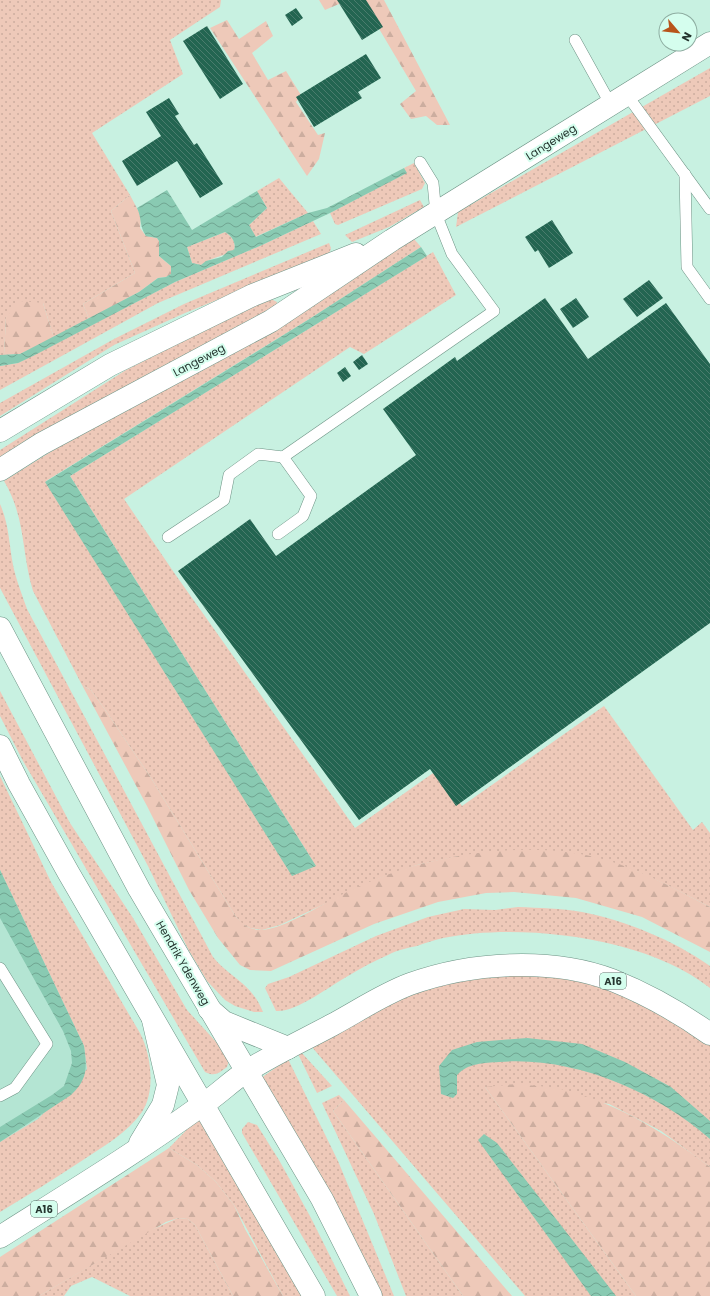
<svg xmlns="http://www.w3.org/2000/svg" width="710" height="1296" font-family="Poppins,sans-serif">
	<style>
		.built { fill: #b4e5d3 }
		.grass { fill: url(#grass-dots) }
		.forest { fill: url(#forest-firs) }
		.water { fill: url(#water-waves); fill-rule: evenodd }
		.building { fill: url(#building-back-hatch) }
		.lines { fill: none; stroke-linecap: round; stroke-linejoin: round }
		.lane-casing { stroke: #6d9385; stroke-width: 12 }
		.secondary-casing { stroke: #6d9385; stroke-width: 23 }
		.highway-casing { stroke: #6d9385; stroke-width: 23 }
		.lane { stroke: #fff; stroke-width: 11 }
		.secondary { stroke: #fff; stroke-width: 22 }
		.highway { stroke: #fff; stroke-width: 22 }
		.labels { text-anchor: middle; stroke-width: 4; stroke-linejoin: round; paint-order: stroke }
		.shield { fill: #d5feee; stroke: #597168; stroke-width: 1 }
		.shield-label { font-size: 10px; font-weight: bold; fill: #24342e }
		.street-label { font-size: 11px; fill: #24342e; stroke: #d5feee }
	</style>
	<defs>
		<pattern id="grass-dots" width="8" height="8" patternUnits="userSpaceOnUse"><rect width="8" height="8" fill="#eec9b9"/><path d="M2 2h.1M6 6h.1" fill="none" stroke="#ccad9f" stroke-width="1.8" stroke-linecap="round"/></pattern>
		<pattern id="forest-firs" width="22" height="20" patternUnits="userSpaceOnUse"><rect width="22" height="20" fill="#eec9b9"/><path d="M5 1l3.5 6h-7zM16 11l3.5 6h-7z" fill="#ccad9f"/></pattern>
		<pattern id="water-waves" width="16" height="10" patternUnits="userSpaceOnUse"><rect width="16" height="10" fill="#89cab2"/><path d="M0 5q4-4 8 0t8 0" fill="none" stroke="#70a591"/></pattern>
		<pattern id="building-back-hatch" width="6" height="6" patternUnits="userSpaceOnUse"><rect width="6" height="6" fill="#236551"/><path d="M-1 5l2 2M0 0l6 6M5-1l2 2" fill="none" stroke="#4a7c6d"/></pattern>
	</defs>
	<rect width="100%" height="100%" fill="#c8f1e1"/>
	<polygon class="built" points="0,830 124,1073 0,1150"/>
	<g class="grass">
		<polygon points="0,0 221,0 220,7 170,40 183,74 92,133 130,195 111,211 135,273 83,304 89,319 54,338 43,303 6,317 4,355 0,355"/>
		<polygon points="710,68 710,96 456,227 458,212"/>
		<polygon points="414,163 425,183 422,189 338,225 335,224 330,213 406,173 404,168"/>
		<polygon points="279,178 308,213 255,237 249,225 267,208 257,191"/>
		<polygon points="420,200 424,207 389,227 352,242 345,235"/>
		<polygon points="313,221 321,234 158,303 0,390 0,366 18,363 175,282 262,245"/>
		<path d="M225,232C231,235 237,243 234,250C224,256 210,258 201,265L192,263L187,247Z"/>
		<path d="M414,239L421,247L311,318L46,481L316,866L70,476L433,252L456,295L364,354L350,347L124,499L175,574L355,828L436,771L462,806L604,706L693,830L702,822L710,833V907L667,885L636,871L497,852L454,857L417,865L380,878L280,925L262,930L250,928L242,924L236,917L151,778L106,711L91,690L82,685L33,591C21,551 26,518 4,481L63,444Z"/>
		<polygon points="329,243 331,248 329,254 185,313 114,345 0,416 0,403 114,339 184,304"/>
		<polygon points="269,298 277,302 276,306 69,417 0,458 0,450 126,370"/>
		<path d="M0,504C9,524 9,544 13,565C16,580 22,594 27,609L213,957C231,979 251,982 263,1012H254L235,1006L225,1000L207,981L188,949L148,866L0,588Z"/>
		<path d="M0,691L70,823L133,918L187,1010L228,1055L229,1060L227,1067C219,1073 215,1077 205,1072L23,761L0,716Z"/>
		<path d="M0,776L51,882L140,1033C151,1054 156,1091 142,1112C127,1133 104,1146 83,1160C56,1178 28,1195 0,1212V1142L38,1119L87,1069L84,1046L0,870Z"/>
		<path d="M518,907C539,908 561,908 582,912C627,921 673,940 710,966V988C647,937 520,922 443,938C434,940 425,943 417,946C407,948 397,950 388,955C374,961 361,968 348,976C330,986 295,1013 276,1011L265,988L268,984L289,977L376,936L428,917L464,909L495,910Z"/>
		<polygon points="507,968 626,990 710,1042 710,1167 661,1131 609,1104 485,1087 636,1296 525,1296 311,1046 352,1022 433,985"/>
		<polygon points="301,1052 332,1086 317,1093 298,1054"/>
		<polygon points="288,1059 338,1161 394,1296 377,1296 261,1078"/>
		<polygon points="339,1095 344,1100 333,1111 463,1296 406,1296 374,1214 322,1103"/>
		<polygon points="201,1115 302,1296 283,1296 234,1205 216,1182 197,1165 169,1148"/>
		<polygon points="248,1122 257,1125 279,1160 311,1218 350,1296 337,1296 242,1133 242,1129"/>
		<polygon points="178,1218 188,1219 195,1225 233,1296 130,1296 92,1277 71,1286 64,1296 39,1296 149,1231"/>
	</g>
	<g class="forest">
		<polygon points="319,0 384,0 450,125 437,125 426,116 411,119 400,104 416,91 375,22 346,1 325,10"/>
		<polygon points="227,20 239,39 266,21 273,36 252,53 268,80 286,71 301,95 296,102 318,135 325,133 319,159 307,176 210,28"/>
		<polygon points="130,195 141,216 140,228 146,236 157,238 159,241 159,256 171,266 171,274 166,277 158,278 139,292 89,319 83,304 135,273 111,211"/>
		<polygon points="20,301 43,303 54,338 20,354 4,355 6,317"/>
		<path d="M82,685L91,690L106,711L151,778L236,917C243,925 250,930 262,930C283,929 321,905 341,895C366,883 391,872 417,865C477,849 546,843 606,860C642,870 677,890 710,907V952L642,917L576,898L514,892L486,893L438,902L374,924L271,971L250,970L240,965L218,938L189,890L147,806Z"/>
		<path d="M517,1084C533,1086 552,1086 568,1091C621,1105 667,1134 710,1167V1296H636L485,1087Z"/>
		<polygon points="344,1100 512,1296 463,1296 333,1111"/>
		<polygon points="169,1148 197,1165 216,1182 234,1205 245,1229 283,1296 233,1296 195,1225 188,1219 178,1218 166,1222 39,1296 0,1296 0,1257"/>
	</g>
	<g class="water">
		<path d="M404,168L407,173L330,213L262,245L175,282L33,356L18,363L0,366V355L20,354L139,292L158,278L166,277L171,274V266L159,256V241L157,238L146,236C139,226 142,218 137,208L167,190L192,230L257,191L267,208L249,225L256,237L308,213L327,208ZM225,232C231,235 237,243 234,250L228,251L222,257L206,261L201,265L192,263L187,247Z"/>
		<polygon points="421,247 427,256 70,476 316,866 292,876 45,482 311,318"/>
		<path d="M0,870L84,1046C87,1068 88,1079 71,1095L0,1142V1127L52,1095L64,1086L72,1063L71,1051L63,1031L0,918Z"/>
		<path d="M527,1038L582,1044L625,1062L671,1087L710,1121V1139C655,1091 573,1056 499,1062C484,1063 468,1063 457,1075V1094L453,1098L441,1094L439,1066L452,1050L477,1042Z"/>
		<polygon points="484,1134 497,1143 616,1296 591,1296 478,1140"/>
	</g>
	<g class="building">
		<polygon points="337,0 366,0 383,27 362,40"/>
		<polygon points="296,8 303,18 292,26 285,15"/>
		<polygon points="207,26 243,84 220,99 183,41"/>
		<polygon points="366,54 381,78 358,92 362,98 314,127 296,97"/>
		<polygon points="169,98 179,114 175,116 194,145 197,143 223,184 200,198 177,161 137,186 122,161 161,136 146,112"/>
		<polygon points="552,220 573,253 549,268 538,250 535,252 525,237"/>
		<polygon points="649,280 663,298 637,317 623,299"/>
		<polygon points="545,298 588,359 666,303 710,364 710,623 456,806 430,769 359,820 178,571 250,519 276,556 416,455 383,409 455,357 457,361"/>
		<polygon points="576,298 589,317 573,328 560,309"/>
		<polygon points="362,355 368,364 359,370 353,362"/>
		<polygon points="345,367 351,376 343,382 337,373"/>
	</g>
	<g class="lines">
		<defs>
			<g id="lane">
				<polyline points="575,40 611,105"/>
				<polyline points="627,95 710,209"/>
				<polyline points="685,174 687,267 710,299"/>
				<polyline points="278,534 303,516 311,496 283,457"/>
				<polyline points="168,537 224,500 229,475 258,454 283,457 494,311 452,254 436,214 433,183 420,162"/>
				<polyline points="0,968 47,1044 15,1088 0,1096"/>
			</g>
			<g id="secondary">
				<polyline points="0,431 110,365 253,295 356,254"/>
				<polyline points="0,470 41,444 271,321 392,240 710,43"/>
				<polyline points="0,628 139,889 322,1199 371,1296"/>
				<polyline points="0,746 19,784 68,872 314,1296"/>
			</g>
			<g id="highway">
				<polyline points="209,1009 224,1022 288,1048"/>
				<polyline points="140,1143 163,1105 168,1085 153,1020"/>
				<path d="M0,1237C68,1194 137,1152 202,1105C218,1095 231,1081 247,1071C274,1054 304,1040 332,1025C358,1011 383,994 410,984C471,962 551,957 612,980C647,994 679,1012 710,1034"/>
			</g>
		</defs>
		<use href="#lane" class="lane-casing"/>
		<use href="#secondary" class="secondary-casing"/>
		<use href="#highway" class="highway-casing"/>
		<use href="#lane" class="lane"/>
		<use href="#secondary" class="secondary"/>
		<use href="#highway" class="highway"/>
	</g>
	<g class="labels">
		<g class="shield">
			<rect x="600" y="973" width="26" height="16" rx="3"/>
			<rect x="31" y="1201" width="26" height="16" rx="3"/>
		</g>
		<g class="shield-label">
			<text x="613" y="985">A16</text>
			<text x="44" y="1213">A16</text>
		</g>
		<g class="street-label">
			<text transform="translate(551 142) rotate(-32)" y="4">Langeweg</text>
			<text transform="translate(199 360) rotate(-28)" y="4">Langeweg</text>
			<text transform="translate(183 963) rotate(60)" y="4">Hendrik Ydenweg</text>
		</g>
	</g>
	<g transform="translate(678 32) rotate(118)"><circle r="19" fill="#d5feee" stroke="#8eada1"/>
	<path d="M0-3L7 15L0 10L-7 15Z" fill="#b8551c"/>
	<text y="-6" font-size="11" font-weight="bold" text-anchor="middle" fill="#24342e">N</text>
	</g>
</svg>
